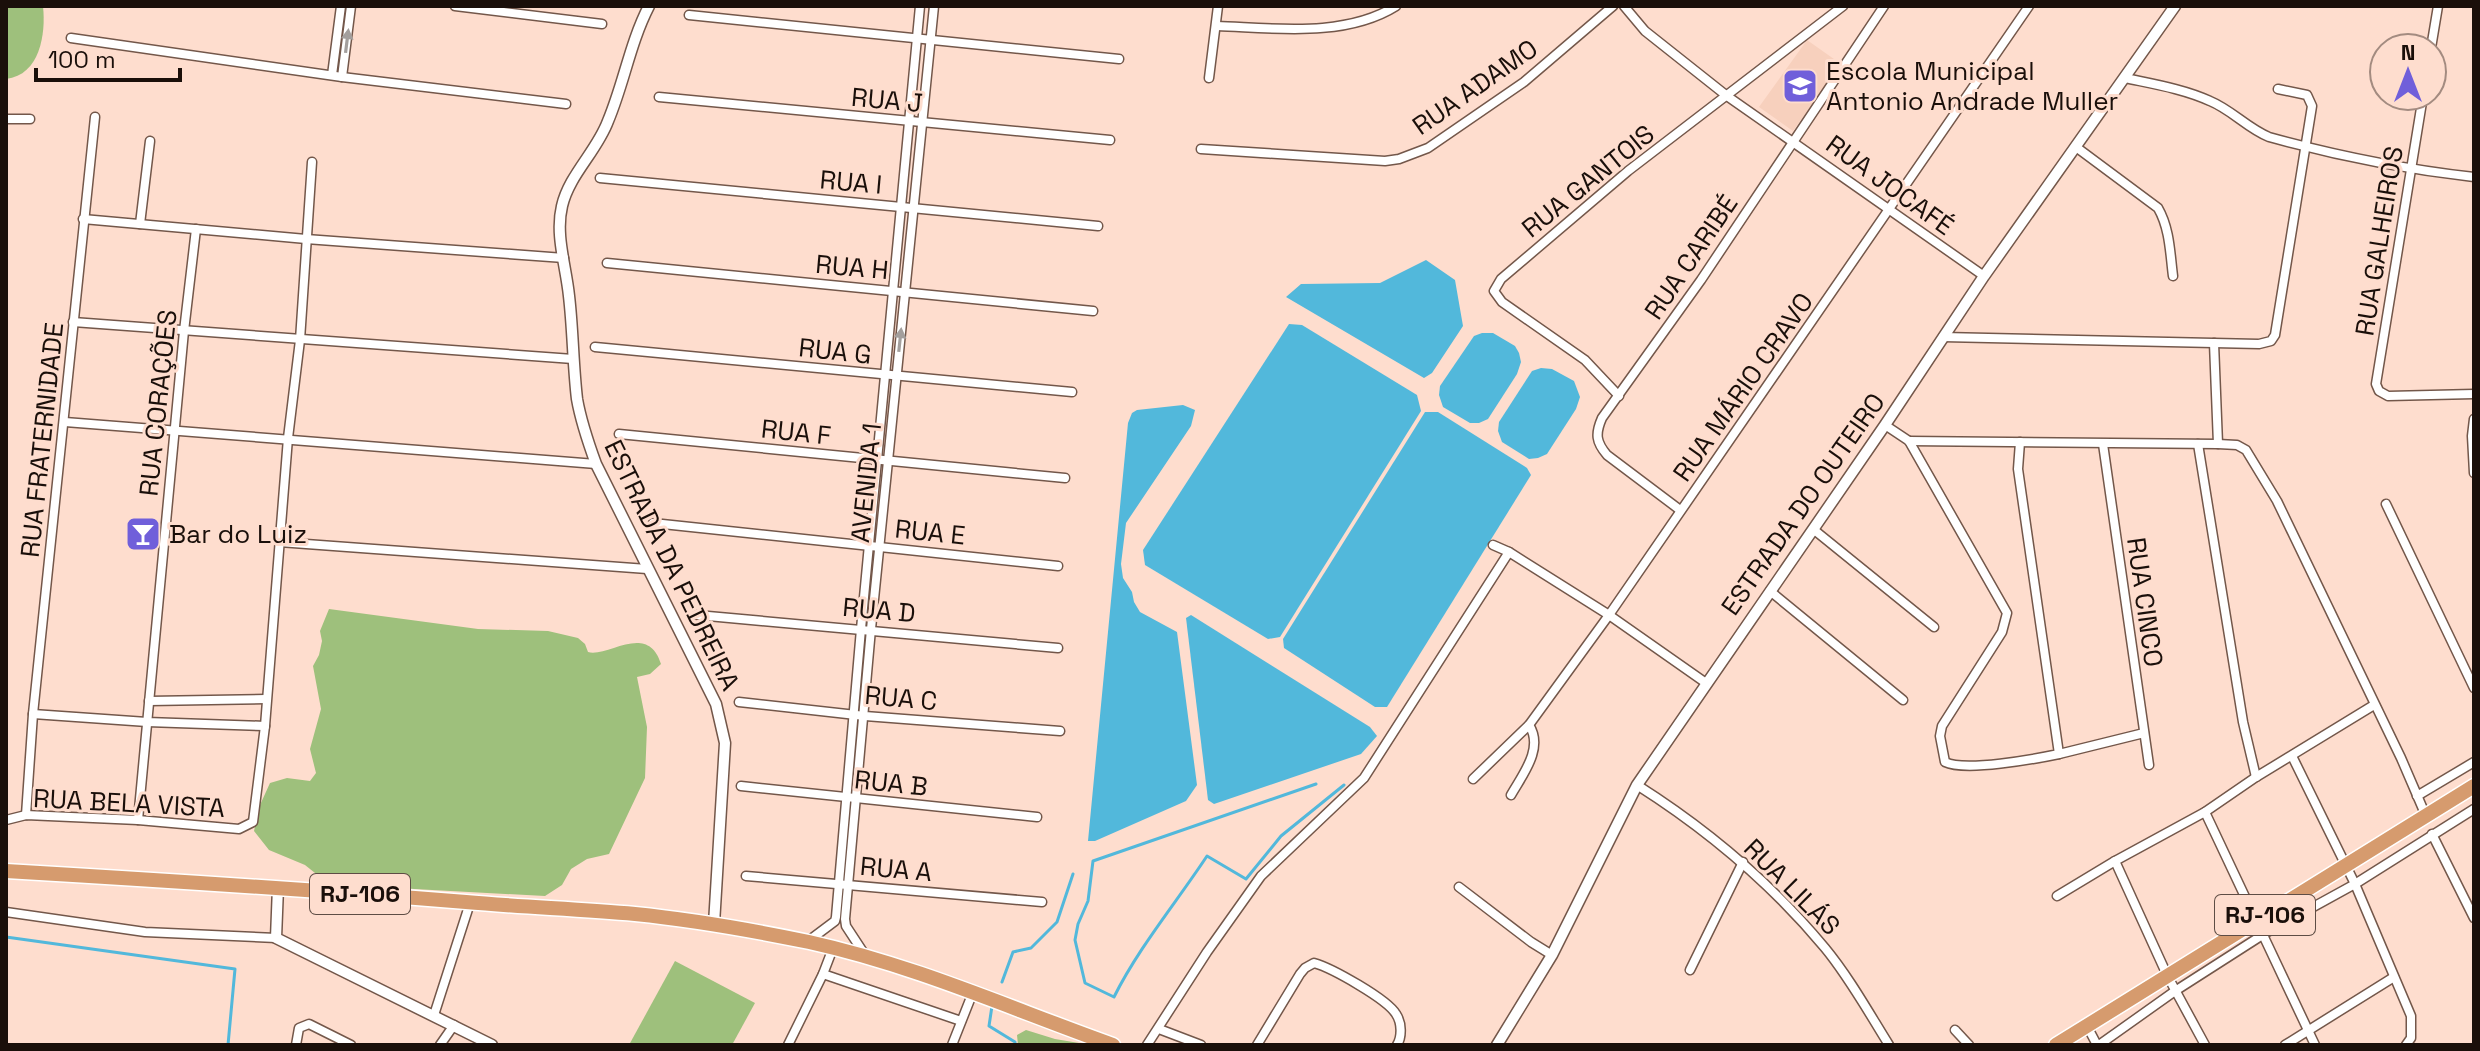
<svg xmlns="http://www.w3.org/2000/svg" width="2480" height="1051" font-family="'Space Grotesk',sans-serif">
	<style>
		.built { fill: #f7d0bd }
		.green { fill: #9ec07c }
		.water { fill: #52b8db }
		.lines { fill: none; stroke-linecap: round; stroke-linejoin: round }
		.stream { stroke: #52b8db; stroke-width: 3 }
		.minor-casing { stroke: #73574a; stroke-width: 11 }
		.tertiary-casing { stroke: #73574a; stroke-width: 13 }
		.trunk-casing { stroke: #fff; stroke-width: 17 }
		.minor { stroke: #fff; stroke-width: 8 }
		.tertiary { stroke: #fff; stroke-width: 10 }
		.trunk { stroke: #d69b6e; stroke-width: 14 }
		.oneway { fill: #a39f9d }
		.labels { text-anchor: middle; stroke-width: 6; stroke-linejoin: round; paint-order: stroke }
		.shield { fill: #feddce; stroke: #5e4d45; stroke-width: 2 }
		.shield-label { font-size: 24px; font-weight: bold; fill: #1a0f0a }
		.poi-label { font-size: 26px; fill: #1a0f0a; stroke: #feddce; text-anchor: start }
		.street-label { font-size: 26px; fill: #1a0f0a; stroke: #feddce }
	</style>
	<rect width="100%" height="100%" fill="#feddce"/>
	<polygon class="built" points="1807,40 1841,64 1793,131 1759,107"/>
	<g class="green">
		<path d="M6,6H43C46,34 40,75 6,79Z"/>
		<path d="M329,609L478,629L548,631L578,638L585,644L588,652C607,658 648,621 661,664L650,674L637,677L647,727L645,778L609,854L587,859L571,869L562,885L545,896L414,889L325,881L305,865L269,850L254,831L260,805L270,783L287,778L310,781L316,773L310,749L321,709L313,666L319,655L322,641L320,631Z"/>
		<polygon points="675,961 755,1003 732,1045 629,1045"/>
		<polygon points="1026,1030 1055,1039 1091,1045 1018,1045 1017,1035"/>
	</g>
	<g class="water">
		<polygon points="1426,260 1455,280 1463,326 1432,373 1424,378 1286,297 1301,284 1380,283"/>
		<polygon points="1289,324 1302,325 1417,395 1421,411 1280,637 1268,639 1145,565 1143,550"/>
		<polygon points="1482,333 1493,333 1515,346 1519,353 1521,362 1517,374 1488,419 1479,423 1470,423 1443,407 1439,395 1440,386 1474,336"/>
		<polygon points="1541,368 1552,369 1574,381 1580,397 1576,409 1547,454 1538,458 1529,459 1502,442 1498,431 1499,422 1532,371"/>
		<polygon points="1183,405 1195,410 1191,426 1126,523 1121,564 1123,578 1132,592 1134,602 1140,612 1177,632 1197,785 1186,801 1095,841 1088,841 1128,423 1132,413 1137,410"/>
		<polygon points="1425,412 1438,412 1527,468 1531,475 1387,707 1375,707 1284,648 1283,639"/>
		<polygon points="1191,615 1370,727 1377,736 1361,754 1214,804 1208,800 1186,618"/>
	</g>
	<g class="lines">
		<g class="stream">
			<path d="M1316,784L1093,861L1088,901L1078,924L1075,940L1085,983L1114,997C1139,947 1176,903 1207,856L1246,879L1281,836L1344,785"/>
			<polyline points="6,937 235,969 228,1045"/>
			<polyline points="1002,982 1013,952 1031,948 1057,922 1073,874"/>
			<polyline points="992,1006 989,1026 1015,1042 1015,1045"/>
		</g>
		<defs>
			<g id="minor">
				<polyline points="455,6 602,24"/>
				<polyline points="1624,6 1645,31 1727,96 1984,276"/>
				<polyline points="689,15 1119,59"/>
				<path d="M1217,26C1274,28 1345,38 1396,6"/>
				<polyline points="71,38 342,77 566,104"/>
				<polyline points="2431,48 2438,6"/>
				<polyline points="332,75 341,6"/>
				<polyline points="342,77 351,6"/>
				<polyline points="1209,78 1218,6"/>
				<path d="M2125,78C2153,84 2184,89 2210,101C2232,110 2247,128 2269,137C2338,156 2403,169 2474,177"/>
				<polyline points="2423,96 2376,384 2379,391 2388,396 2474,394"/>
				<polyline points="659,97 1110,140"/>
				<polyline points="6,119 30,119"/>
				<path d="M2076,147L2158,208C2170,229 2170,253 2173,276"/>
				<polyline points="1201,149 1385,161 1399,159 1428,148 1524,82 1613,6"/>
				<polyline points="600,178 1098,226"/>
				<polyline points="83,219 306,239 564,258"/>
				<polyline points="140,224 150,141"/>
				<polyline points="607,263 1093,311"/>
				<polyline points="73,322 573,359"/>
				<polyline points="1943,337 2259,344 2271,341 2275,335 2312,106 2307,95 2278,89"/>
				<polyline points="2214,343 2218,444"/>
				<polyline points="595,347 1072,392"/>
				<polyline points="1619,396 1585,360 1502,302 1494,291 1501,279 1628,171 1843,6"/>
				<polyline points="2474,419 2472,436 2474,473"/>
				<polyline points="65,422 596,464"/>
				<path d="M1885,425L1909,441L2007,613L2002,632L1942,726L1940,736L1945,762C1965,772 2035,759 2059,754L2018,469L2020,442"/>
				<polyline points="619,434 1065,478"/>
				<polyline points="1909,441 2218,444 2237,445 2246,450 2277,501 2401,758 2426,816"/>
				<polyline points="2103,444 2149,765"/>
				<polyline points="2198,444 2243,722 2256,777"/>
				<polyline points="2386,504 2474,688"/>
				<path d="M1680,510L1607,455C1596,442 1595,434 1602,418L1701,280L1884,6"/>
				<polyline points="653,523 1058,566"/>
				<polyline points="1813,529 1934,627"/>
				<polyline points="279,542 647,569"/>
				<polyline points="1493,545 1509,552 1609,615 1706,683"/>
				<polyline points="1770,591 1903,700"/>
				<polyline points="697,615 1058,648"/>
				<polyline points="149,701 266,699"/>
				<polyline points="739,702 865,716 1060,731"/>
				<polyline points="33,714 147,722 265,726"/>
				<polyline points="2059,754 2144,733"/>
				<polyline points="2292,756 2355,884 2411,1016 2411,1038 2406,1045"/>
				<polyline points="1473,779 1529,725 1609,615 2029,6"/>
				<path d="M1637,785C1708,830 1771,883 1825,948C1849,977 1869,1013 1889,1045"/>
				<polyline points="741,786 1037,817"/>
				<path d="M1511,795C1523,774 1544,748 1529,725"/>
				<polyline points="2417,796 2474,762"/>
				<polyline points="2205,812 2315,1045"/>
				<polyline points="26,815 33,714 95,117"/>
				<polyline points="6,820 26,815 138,820 239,829 253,822 265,726 288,438 300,340 312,162"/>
				<polyline points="138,820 184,331 196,229"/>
				<polyline points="2432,834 2474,918"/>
				<polyline points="2115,861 2167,975 2205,1045"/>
				<polyline points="746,876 1042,902"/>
				<polyline points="1459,887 1531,942 1552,955"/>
				<polyline points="2057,896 2115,861 2205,812 2256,777 2374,705"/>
				<polyline points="6,912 145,932 276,938"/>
				<polyline points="807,942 835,921 836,917 861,629 920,6"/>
				<polyline points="865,955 846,926 845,919 871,629 934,6"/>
				<polyline points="1690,970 1743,862"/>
				<polyline points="823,974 961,1021"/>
				<polyline points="434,1015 470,903"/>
				<polyline points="2087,1026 2097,1045"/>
				<polyline points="1159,1029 1201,1045"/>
				<polyline points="1955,1030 1969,1045"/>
				<polyline points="296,1045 299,1028 309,1024 351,1045"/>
				<polyline points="440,1045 454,1025"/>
				<polyline points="788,1045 823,974 833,948"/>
				<polyline points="952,1045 973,992"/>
				<polyline points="1147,1045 1207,952 1261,876 1364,778 1509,552"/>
				<path d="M1257,1045L1300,974L1305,968L1314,963C1332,968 1387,999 1396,1014C1402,1023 1402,1037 1397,1045"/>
				<polyline points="2099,1045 2175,991 2264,934 2355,884 2474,809"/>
				<polyline points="2285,1045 2394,977"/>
			</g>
			<g id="tertiary">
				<path d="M649,6C630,43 624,83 608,121C597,151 569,175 562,206C555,235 566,266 569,296C573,330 573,365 577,399C581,422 588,442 596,464L716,704L725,743L714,924"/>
				<polyline points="278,887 276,938 492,1045"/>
				<polyline points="1497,1045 1552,955 1637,785 1885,425 1984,276 2175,6"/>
			</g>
			<g id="trunk">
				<path d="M6,871C159,880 313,890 466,902C522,907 579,909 635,914C694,920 751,930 809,942C914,965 1012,1009 1113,1045"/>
				<polyline points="2056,1045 2474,786"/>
			</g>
		</defs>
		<use href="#minor" class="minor-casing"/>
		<use href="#tertiary" class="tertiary-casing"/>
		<use href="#trunk" class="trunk-casing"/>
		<use href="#minor" class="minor"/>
		<use href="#tertiary" class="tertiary"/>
		<use href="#trunk" class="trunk"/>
	</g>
	<defs><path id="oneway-solid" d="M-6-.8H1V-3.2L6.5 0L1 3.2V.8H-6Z" transform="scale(2)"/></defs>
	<g class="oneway">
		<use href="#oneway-solid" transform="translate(347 41) rotate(-83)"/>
		<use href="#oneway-solid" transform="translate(900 340) rotate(-84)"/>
	</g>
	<defs>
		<symbol id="school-square" viewBox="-11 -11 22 22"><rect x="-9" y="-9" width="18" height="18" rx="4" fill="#705fda" stroke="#feddce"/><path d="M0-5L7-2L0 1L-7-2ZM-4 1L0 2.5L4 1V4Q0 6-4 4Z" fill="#fff"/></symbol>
		<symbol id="bar-square" viewBox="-11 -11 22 22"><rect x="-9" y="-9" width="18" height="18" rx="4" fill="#705fda" stroke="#feddce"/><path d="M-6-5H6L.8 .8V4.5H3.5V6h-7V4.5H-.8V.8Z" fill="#fff"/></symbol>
	</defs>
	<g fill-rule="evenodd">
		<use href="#school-square" x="1780" y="66" width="40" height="40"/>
		<use href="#bar-square" x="123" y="514" width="40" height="40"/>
	</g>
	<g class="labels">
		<g class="shield">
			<rect x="310" y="874" width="100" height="40" rx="6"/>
			<rect x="2215" y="895" width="100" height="40" rx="6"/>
		</g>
		<g class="shield-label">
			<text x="360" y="902">RJ-106</text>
			<text x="2265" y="923">RJ-106</text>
		</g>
		<g class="poi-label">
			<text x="1826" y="80">Escola Municipal<tspan x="1826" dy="30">Antonio Andrade Muller</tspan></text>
			<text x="169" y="543">Bar do Luiz</text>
		</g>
		<g class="street-label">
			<text transform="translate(1475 87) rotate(-35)" y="9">RUA ADAMO</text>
			<text transform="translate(887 100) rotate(5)" y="9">RUA J</text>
			<text transform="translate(1588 181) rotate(-39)" y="9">RUA GANTOIS</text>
			<text transform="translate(851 182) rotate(5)" y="9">RUA I</text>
			<text transform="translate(1890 185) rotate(36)" y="9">RUA JOCAFÉ</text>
			<text transform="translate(2379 241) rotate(-81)" y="9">RUA GALHEIROS</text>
			<text transform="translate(1691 257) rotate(-56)" y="9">RUA CARIBÉ</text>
			<text transform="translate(852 267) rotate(5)" y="9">RUA H</text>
			<text transform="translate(835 351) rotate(6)" y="9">RUA G</text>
			<text transform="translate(1743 387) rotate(-55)" y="9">RUA MÁRIO CRAVO</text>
			<text transform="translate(158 403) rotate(-84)" y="9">RUA CORAÇÕES</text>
			<text transform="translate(796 432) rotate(6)" y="9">RUA F</text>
			<text transform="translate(42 440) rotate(-84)" y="9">RUA FRATERNIDADE</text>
			<text transform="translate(866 483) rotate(-84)" y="9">AVENIDA 1</text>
			<text transform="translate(1803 504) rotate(-55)" y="9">ESTRADA DO OUTEIRO</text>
			<text transform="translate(930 532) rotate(6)" y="9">RUA E</text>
			<text transform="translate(672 565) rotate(64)" y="9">ESTRADA DA PEDREIRA</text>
			<text transform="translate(2145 602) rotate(82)" y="9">RUA CINCO</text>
			<text transform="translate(879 610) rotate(5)" y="9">RUA D</text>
			<text transform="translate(901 698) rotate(5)" y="9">RUA C</text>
			<text transform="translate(891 783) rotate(6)" y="9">RUA B</text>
			<text transform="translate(129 803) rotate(3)" y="9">RUA BELA VISTA</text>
			<text transform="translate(896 869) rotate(5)" y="9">RUA A</text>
			<text transform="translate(1792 887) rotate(45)" y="9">RUA LILÁS</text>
		</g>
	</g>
	<rect width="2480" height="1051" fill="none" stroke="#1a0f0a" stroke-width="16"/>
	<g transform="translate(2408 72)"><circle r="38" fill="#feddce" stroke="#a38b80" stroke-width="2"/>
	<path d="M0-6L14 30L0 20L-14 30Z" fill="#705fda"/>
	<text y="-12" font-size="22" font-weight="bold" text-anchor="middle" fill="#1a0f0a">N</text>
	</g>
	<path d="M36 68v12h144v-12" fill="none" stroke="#1a0f0a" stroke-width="4"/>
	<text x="48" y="68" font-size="24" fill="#1a0f0a" stroke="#feddce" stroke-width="6" paint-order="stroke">100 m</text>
</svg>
